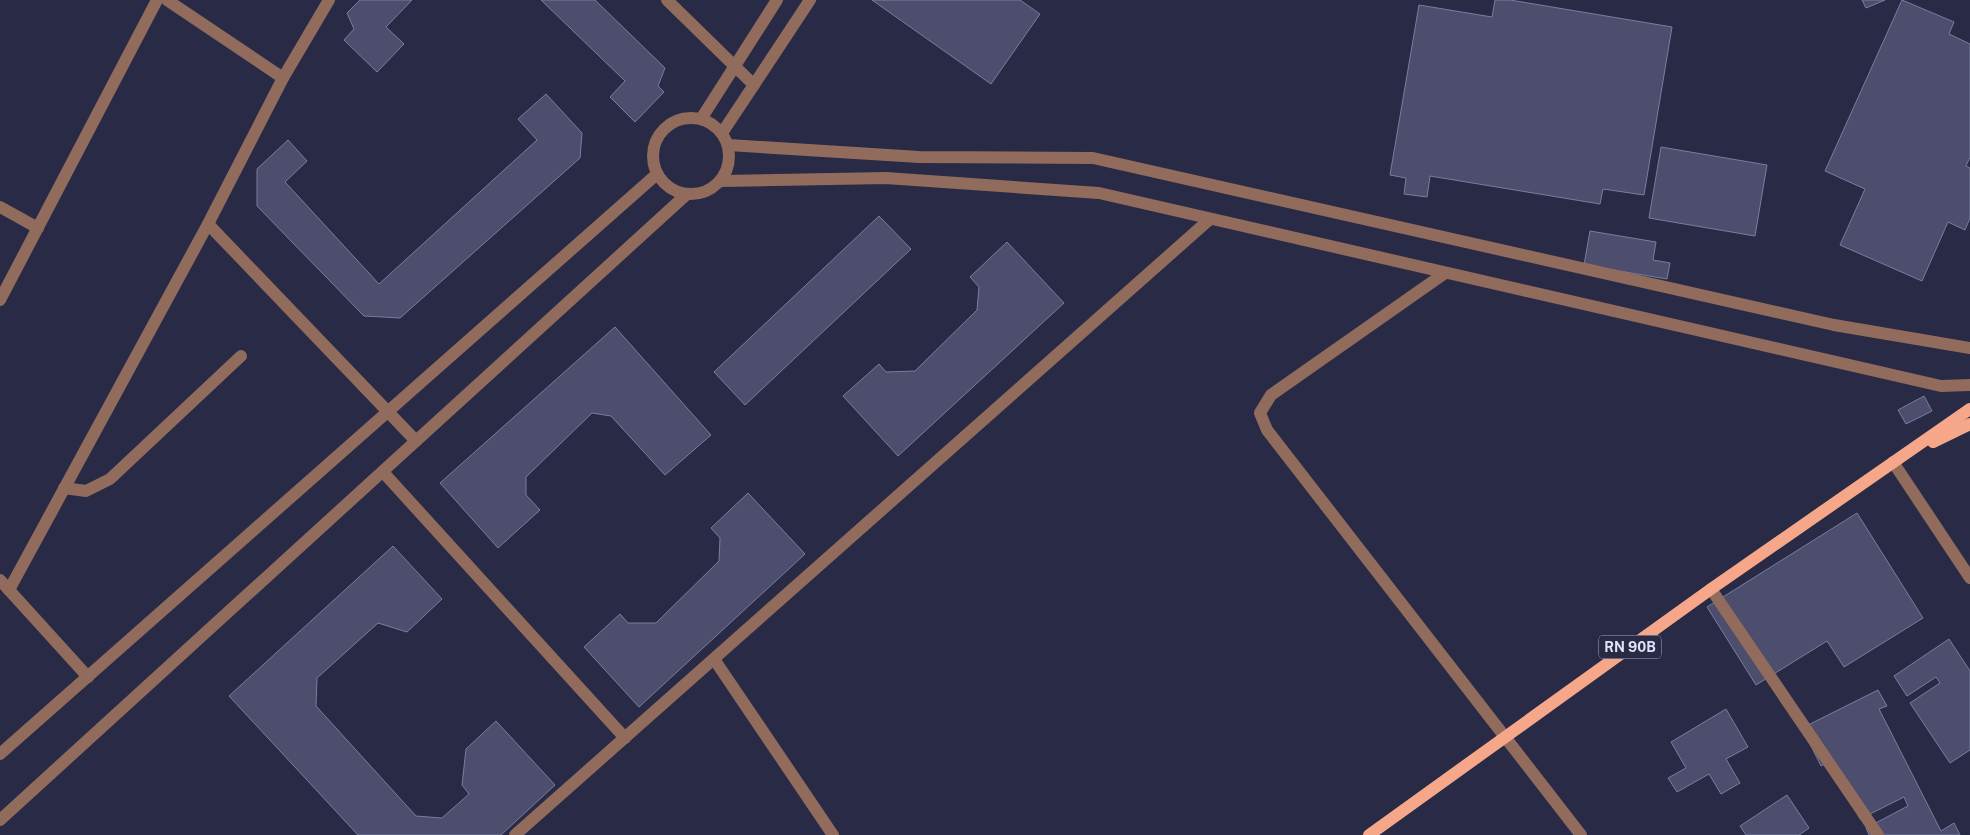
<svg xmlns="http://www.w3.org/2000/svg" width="1970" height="835" font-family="'Public Sans',sans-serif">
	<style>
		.building { fill: #4d4e6e; stroke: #7b7d9f }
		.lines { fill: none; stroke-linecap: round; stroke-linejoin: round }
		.minor { stroke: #916b5c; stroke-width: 12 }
		.major { stroke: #f6a789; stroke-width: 12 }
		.labels { text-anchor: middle; stroke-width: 4; stroke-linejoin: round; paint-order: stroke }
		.shield { fill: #292a46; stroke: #a8aac0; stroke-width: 1 }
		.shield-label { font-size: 14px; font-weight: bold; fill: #dfe1f4 }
	</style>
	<rect width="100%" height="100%" fill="#292a46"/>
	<g class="building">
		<polygon points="360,0 412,0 386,27 404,44 377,72 344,40 354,29 347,13"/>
		<polygon points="541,0 595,0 665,68 658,86 664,92 635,122 610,97 625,81"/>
		<polygon points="872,0 1020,0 1040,14 991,84"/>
		<polygon points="1495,0 1510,0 1672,27 1644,195 1603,189 1600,204 1430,176 1427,197 1404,194 1406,178 1390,175 1419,5 1492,17"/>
		<polygon points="1862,0 1885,0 1866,8"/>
		<polygon points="1902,0 1954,22 1949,34 1970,44 1970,157 1966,166 1970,168 1970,218 1965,230 1948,222 1922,281 1840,245 1865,189 1825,171"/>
		<polygon points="546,94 582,133 580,158 400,318 364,316 257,206 257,169 288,140 307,161 285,182 379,284 537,140 518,119"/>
		<polygon points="1661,147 1767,165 1755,236 1649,218"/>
		<polygon points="879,216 911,249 745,405 714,372"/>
		<polygon points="1590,231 1656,242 1653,260 1670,263 1667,279 1584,265"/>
		<polygon points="1007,242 1064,303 898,456 843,396 879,364 886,372 915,371 977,310 979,287 970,277"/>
		<polygon points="615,327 711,435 665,475 611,416 592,413 526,477 526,495 540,510 498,548 440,483"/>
		<polygon points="1924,396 1932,411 1906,424 1898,410"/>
		<polygon points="748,493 805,554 639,707 584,647 620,614 628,623 656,623 719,561 720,538 711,528"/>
		<polygon points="1857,513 1923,618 1844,667 1827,641 1756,685 1707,607"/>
		<polygon points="393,546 442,599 407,632 378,623 317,678 316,706 416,816 442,818 469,794 462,785 466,749 496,721 555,785 501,835 358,835 229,696"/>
		<polygon points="1949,639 1970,671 1970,750 1950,763 1910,703 1940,683 1936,677 1907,696 1894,676"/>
		<polygon points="1878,690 1887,706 1879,709 1941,831 1954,823 1960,835 1869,835 1866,828 1908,806 1904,797 1860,819 1831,761 1821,766 1802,728"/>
		<polygon points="1726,709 1748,747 1726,759 1740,783 1721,794 1709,774 1677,792 1668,778 1686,768 1671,742"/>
		<polygon points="1787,795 1809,828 1799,835 1746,835 1740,826"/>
	</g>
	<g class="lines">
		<g class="minor">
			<polyline points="167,0 283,78"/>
			<polyline points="667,0 754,85"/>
			<circle cx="691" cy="156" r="38"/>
			<polyline points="701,119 777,0"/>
			<polyline points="722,133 810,0"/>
			<polyline points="728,145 919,157 1093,158 1834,325 1970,348"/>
			<polyline points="721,181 886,178 1099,193 1941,386 1970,385"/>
			<polyline points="0,207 38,228"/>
			<polyline points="208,224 416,441"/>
			<polyline points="1445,273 1271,395 1260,413 1267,430 1581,835"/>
			<polyline points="0,300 157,0"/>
			<polyline points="1893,462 1970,578"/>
			<polyline points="383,472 625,738"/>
			<polyline points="64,488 86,491 110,479 241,356"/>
			<polyline points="0,580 88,677"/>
			<polyline points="1711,589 1878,835"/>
			<polyline points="9,590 208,224 283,78 329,0"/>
			<polyline points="714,659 833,835"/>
			<polyline points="0,754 657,174"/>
			<polyline points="0,820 687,194"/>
			<polyline points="515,835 1210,219"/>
		</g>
		<g class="major">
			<polyline points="1933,442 1970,424"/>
			<polyline points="1369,835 1711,589 1970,409"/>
		</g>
	</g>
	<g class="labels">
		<rect class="shield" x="1599" y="635.5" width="62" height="23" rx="4"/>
		<g class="shield-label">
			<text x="1630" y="652">RN 90B</text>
		</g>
	</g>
</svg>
